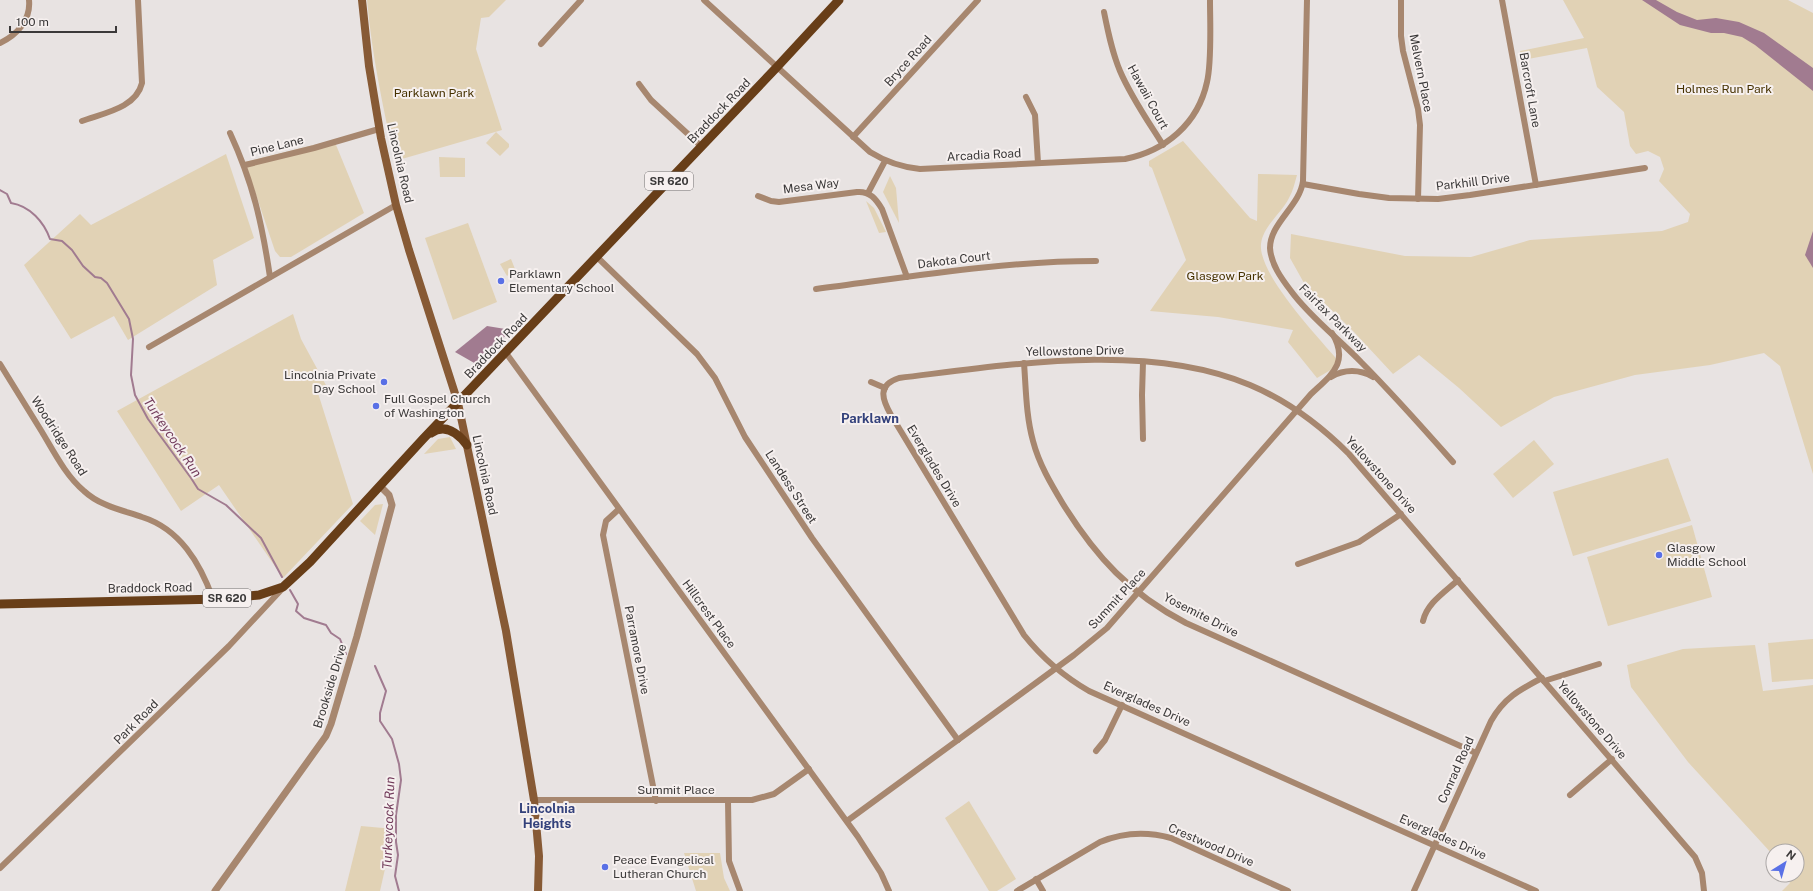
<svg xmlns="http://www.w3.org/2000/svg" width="1813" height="891" font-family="'Public Sans',sans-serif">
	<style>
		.green { fill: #e1d2b5 }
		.water { fill: #a17b90 }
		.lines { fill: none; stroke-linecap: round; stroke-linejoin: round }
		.stream { stroke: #a17b90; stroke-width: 2 }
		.minor { stroke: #a7876f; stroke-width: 6 }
		.tertiary { stroke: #a7876f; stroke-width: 7 }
		.secondary { stroke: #875a35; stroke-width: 8 }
		.primary { stroke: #683e18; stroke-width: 9 }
		.poi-dot { fill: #5970e6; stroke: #f6f0ef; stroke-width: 1.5 }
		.labels { text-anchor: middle; stroke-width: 4; stroke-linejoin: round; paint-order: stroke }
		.shield { fill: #f6f0ef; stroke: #737070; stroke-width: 1 }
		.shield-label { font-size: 11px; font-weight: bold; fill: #3b3939 }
		.street-label { font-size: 12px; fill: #3b3939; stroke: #f6f0ef }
		.park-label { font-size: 12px; fill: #463200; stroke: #f6f0ef }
		.poi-label { font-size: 12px; fill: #3b3939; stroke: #f6f0ef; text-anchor: start }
		.neighbourhood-label { font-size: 13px; font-weight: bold; fill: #33417b; stroke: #f6f0ef }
		.water-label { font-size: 13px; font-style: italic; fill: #723c5b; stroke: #f6f0ef }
	</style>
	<rect width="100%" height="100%" fill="#e8e3e2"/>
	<g class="green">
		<path d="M367,0H506L489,17L481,18L476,49L502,130L395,161C383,108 372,55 367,0Z"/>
		<polygon points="1563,0 1788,0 1813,13 1813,474 1780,366 1764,353 1710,365 1635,375 1554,397 1501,427 1459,388 1419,355 1393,374 1354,332 1304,283 1290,258 1291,234 1405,256 1471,257 1530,240 1662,231 1688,222 1690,214 1659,181 1664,169 1660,157 1648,151 1636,154 1630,146 1624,112 1597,87 1587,48 1522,60 1520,51 1584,38"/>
		<polygon points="496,132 509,144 509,147 500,156 486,143"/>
		<polygon points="334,140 364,213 291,257 280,257 275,251 245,162"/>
		<path d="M1183,141L1250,218L1257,221L1258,174L1297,175C1295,182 1293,191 1289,198C1281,214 1263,226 1261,244C1258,275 1321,340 1341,364L1317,378L1288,342L1293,330L1218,317L1150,311L1186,260L1152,168L1149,166V161Z"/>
		<polygon points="226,154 254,238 213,260 217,285 128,340 114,316 71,339 24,265 80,214 91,225"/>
		<polygon points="439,157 465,158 465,177 440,177"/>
		<polygon points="890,176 896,188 899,223 883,192"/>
		<polygon points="866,201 874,208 886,232 879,233"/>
		<polygon points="468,223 497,302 453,320 425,238"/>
		<polygon points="511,259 515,269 507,276 500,264"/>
		<polygon points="293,314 301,339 327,387 318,393 353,504 283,578 219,485 181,511 117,411"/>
		<polygon points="450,437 456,449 424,454 438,439"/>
		<polygon points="1534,440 1554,464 1513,498 1493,474"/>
		<polygon points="1668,458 1691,521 1573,556 1553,492"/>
		<polygon points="383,504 375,535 360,521 375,505"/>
		<polygon points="1692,525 1712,597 1608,626 1587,557"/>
		<polygon points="1813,639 1813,679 1772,682 1768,643"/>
		<polygon points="1755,645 1763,691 1813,685 1813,891 1782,891 1790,883 1785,875 1797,875 1797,851 1773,851 1773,855 1688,762 1631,687 1627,665 1683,649"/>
		<polygon points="969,801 1016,879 997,891 989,891 945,818"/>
		<polygon points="361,826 394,829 380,891 345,891"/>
		<polygon points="684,853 720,853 724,878 730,891 696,891"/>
	</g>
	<g class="water">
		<polygon points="1642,0 1656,0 1677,12 1697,20 1716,18 1739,22 1764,33 1813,68 1813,91 1755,45 1742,37 1724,33 1711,33 1680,25"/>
		<polygon points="1813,231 1813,268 1805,255"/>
		<polygon points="487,326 511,330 480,362 476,364 455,352"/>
	</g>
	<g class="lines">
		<g class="stream">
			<path d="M0,190L7,194L11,203C30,206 44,222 50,239L62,241L72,250L83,266L95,277L101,278L107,283L129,319L133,339L131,375L135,395L148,419L191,478L198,489L226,505L261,538L282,577"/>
			<polyline points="290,590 298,604 296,611 304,618 326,625 331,633 340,639 346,654"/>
			<polyline points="375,666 386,691 380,713 380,721 392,739 399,764 401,780 396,815 396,842 398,855 395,876 399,891"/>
		</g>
		<g class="minor">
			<path d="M704,0L870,152C886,162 901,167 920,169L1125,159C1165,151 1198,124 1207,82C1212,61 1210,23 1210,0"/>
			<path d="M1307,0L1303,181C1300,206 1270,223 1270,248C1271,264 1281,278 1291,291C1309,316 1339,339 1361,362C1393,394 1423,428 1453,462"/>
			<polyline points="1401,0 1401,36 1403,51 1418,109 1420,125 1418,199"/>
			<polyline points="1502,0 1536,185"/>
			<path d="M1104,12C1108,32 1112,52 1120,71C1131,97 1148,121 1163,145"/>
			<path d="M0,43C17,35 31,20 29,0"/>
			<polyline points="541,44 581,0"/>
			<polyline points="639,84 651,100 702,147"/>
			<polyline points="1026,97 1035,115 1038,163"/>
			<path d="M82,121C104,113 136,108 142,83L138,0"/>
			<path d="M230,133C253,183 262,223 270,277"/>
			<polyline points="853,137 978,0"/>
			<polyline points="245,165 314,148 379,129"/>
			<polyline points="1303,184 1359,194 1389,198 1438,199 1470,195 1645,168"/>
			<polyline points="868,193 885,161"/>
			<path d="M758,196L771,201L779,202L857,192C870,191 876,199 882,209L907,277"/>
			<polyline points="597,257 697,354 715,378 745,437 812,538 958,740"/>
			<path d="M816,289C909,277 1002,261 1096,261"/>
			<polyline points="149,347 396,205"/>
			<polyline points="506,353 858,837 881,873 889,891"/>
			<polyline points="1143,362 1142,395 1143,439"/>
			<path d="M1024,363C1026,389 1026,416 1033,441C1039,464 1051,484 1063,504C1096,557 1130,594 1186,623L1476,753"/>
			<path d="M0,364C14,387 28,409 42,432C54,452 66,476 84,491C100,506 122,510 142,517C180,529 200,563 213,599"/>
			<path d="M1331,377C1344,369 1360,369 1373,377"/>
			<polyline points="871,382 885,388"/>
			<polyline points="619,509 606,521 603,535 656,801"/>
			<polyline points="1298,564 1359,542 1401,514"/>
			<path d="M1423,621C1427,603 1445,592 1458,580"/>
			<polyline points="1544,681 1599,664"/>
			<polyline points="1096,751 1105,740 1122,705"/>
			<polyline points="1570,795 1612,759"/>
			<polyline points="534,800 752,800 774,794 809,769"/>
			<polyline points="728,801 729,861 740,891"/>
			<path d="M847,821L1074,655L1107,628L1311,394C1331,375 1350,363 1332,333"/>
			<polyline points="0,868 229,646 282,589"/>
			<polyline points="1036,879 1043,891"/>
			<path d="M1017,891L1100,842C1124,832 1146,831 1171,838L1288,891"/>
			<path d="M1414,891L1491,721C1504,698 1519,690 1542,678"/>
			<path d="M1536,891L1089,691C1063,676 1043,659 1024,635L891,415C882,399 877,385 899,378C1007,365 1147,341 1250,385C1288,401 1320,425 1349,454L1695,857L1702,873L1704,891"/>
		</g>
		<polyline class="tertiary" points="215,891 326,736 331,724 357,636 392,505 389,495 380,486"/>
		<polyline class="secondary" points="362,0 369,66 381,138 396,205 409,250 458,403 506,631 534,800 539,856 538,891"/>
		<g class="primary">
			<path d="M431,433C445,423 458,433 467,445"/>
			<polyline points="0,604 221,599 259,595 283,587 310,562 423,439 777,67 839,0"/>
		</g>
	</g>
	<g class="poi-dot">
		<circle cx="501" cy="281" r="4"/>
		<circle cx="384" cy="382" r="4"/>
		<circle cx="376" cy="406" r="4"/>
		<circle cx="1659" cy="555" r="4"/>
		<circle cx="605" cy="867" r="4"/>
	</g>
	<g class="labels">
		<g class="shield">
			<rect x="645" y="172" width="48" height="18" rx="3"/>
			<rect x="203" y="589" width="48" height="18" rx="3"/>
		</g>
		<g class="shield-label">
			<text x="669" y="185">SR 620</text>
			<text x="227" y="602">SR 620</text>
		</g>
		<g class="street-label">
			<text transform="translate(908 61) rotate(-48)" y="4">Bryce Road</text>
			<text transform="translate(1421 73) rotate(79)" y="4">Melvern Place</text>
			<text transform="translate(1530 90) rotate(80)" y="4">Barcroft Lane</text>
			<text transform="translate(1148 97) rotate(61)" y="4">Hawaii Court</text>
			<text transform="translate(719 111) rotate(-46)" y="4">Braddock Road</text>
			<text transform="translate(277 146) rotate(-14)" y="4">Pine Lane</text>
			<text transform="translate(984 155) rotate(-3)" y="4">Arcadia Road</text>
			<text transform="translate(400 163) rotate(77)" y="4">Lincolnia Road</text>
			<text transform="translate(1473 182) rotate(-7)" y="4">Parkhill Drive</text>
			<text transform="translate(811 186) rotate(-7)" y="4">Mesa Way</text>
			<text transform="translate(954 260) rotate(-7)" y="4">Dakota Court</text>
			<text transform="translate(1333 318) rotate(45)" y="4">Fairfax Parkway</text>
			<text transform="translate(496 346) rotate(-46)" y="4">Braddock Road</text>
			<text transform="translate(1075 351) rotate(-1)" y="4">Yellowstone Drive</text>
			<text transform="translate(59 436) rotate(57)" y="4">Woodridge Road</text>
			<text transform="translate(934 466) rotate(59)" y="4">Everglades Drive</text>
			<text transform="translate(485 475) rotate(78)" y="4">Lincolnia Road</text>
			<text transform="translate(1381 475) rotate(48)" y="4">Yellowstone Drive</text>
			<text transform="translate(791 487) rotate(57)" y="4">Landess Street</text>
			<text transform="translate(150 588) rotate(-1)" y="4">Braddock Road</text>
			<text transform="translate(1117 599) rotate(-47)" y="4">Summit Place</text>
			<text transform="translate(709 614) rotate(54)" y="4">Hillcrest Place</text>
			<text transform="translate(1201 615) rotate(27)" y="4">Yosemite Drive</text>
			<text transform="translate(637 650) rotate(79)" y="4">Parramore Drive</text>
			<text transform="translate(330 686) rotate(-73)" y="4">Brookside Drive</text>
			<text transform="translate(1147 704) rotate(24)" y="4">Everglades Drive</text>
			<text transform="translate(1592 720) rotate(49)" y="4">Yellowstone Drive</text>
			<text transform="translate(136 722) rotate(-45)" y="4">Park Road</text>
			<text transform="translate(1456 770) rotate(-66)" y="4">Conrad Road</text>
			<text x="676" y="794">Summit Place</text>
			<text transform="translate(1443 837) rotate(24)" y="4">Everglades Drive</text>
			<text transform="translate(1211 845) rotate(23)" y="4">Crestwood Drive</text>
		</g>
		<g class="park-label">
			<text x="1724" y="93">Holmes Run Park</text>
			<text x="434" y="97">Parklawn Park</text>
			<text x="1225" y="280">Glasgow Park</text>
		</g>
		<g class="poi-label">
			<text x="509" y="278">Parklawn<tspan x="509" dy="14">Elementary School</tspan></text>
			<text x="376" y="379" text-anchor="end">Lincolnia Private<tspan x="376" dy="14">Day School</tspan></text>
			<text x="384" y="403">Full Gospel Church<tspan x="384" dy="14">of Washington</tspan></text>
			<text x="1667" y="552">Glasgow<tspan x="1667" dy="14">Middle School</tspan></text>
			<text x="613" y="864">Peace Evangelical<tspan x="613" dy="14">Lutheran Church</tspan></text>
		</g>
		<g class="neighbourhood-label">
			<text x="870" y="423">Parklawn</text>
			<text x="547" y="813">Lincolnia<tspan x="547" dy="15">Heights</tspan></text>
		</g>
		<g class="water-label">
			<text transform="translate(173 437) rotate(56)" y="5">Turkeycock Run</text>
			<text transform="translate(388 823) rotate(-88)" y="5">Turkeycock Run</text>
		</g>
	</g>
	<g transform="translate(1785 863) rotate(37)"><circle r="19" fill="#f6f0ef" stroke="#aba7a6"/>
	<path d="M0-3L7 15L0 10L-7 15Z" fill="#5970e6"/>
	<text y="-6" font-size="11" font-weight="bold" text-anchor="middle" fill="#3b3939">N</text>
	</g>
	<path d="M10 26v6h106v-6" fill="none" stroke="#3b3939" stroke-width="2"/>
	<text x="16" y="26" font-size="12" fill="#3b3939" stroke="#f6f0ef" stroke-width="3" paint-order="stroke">100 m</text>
</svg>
